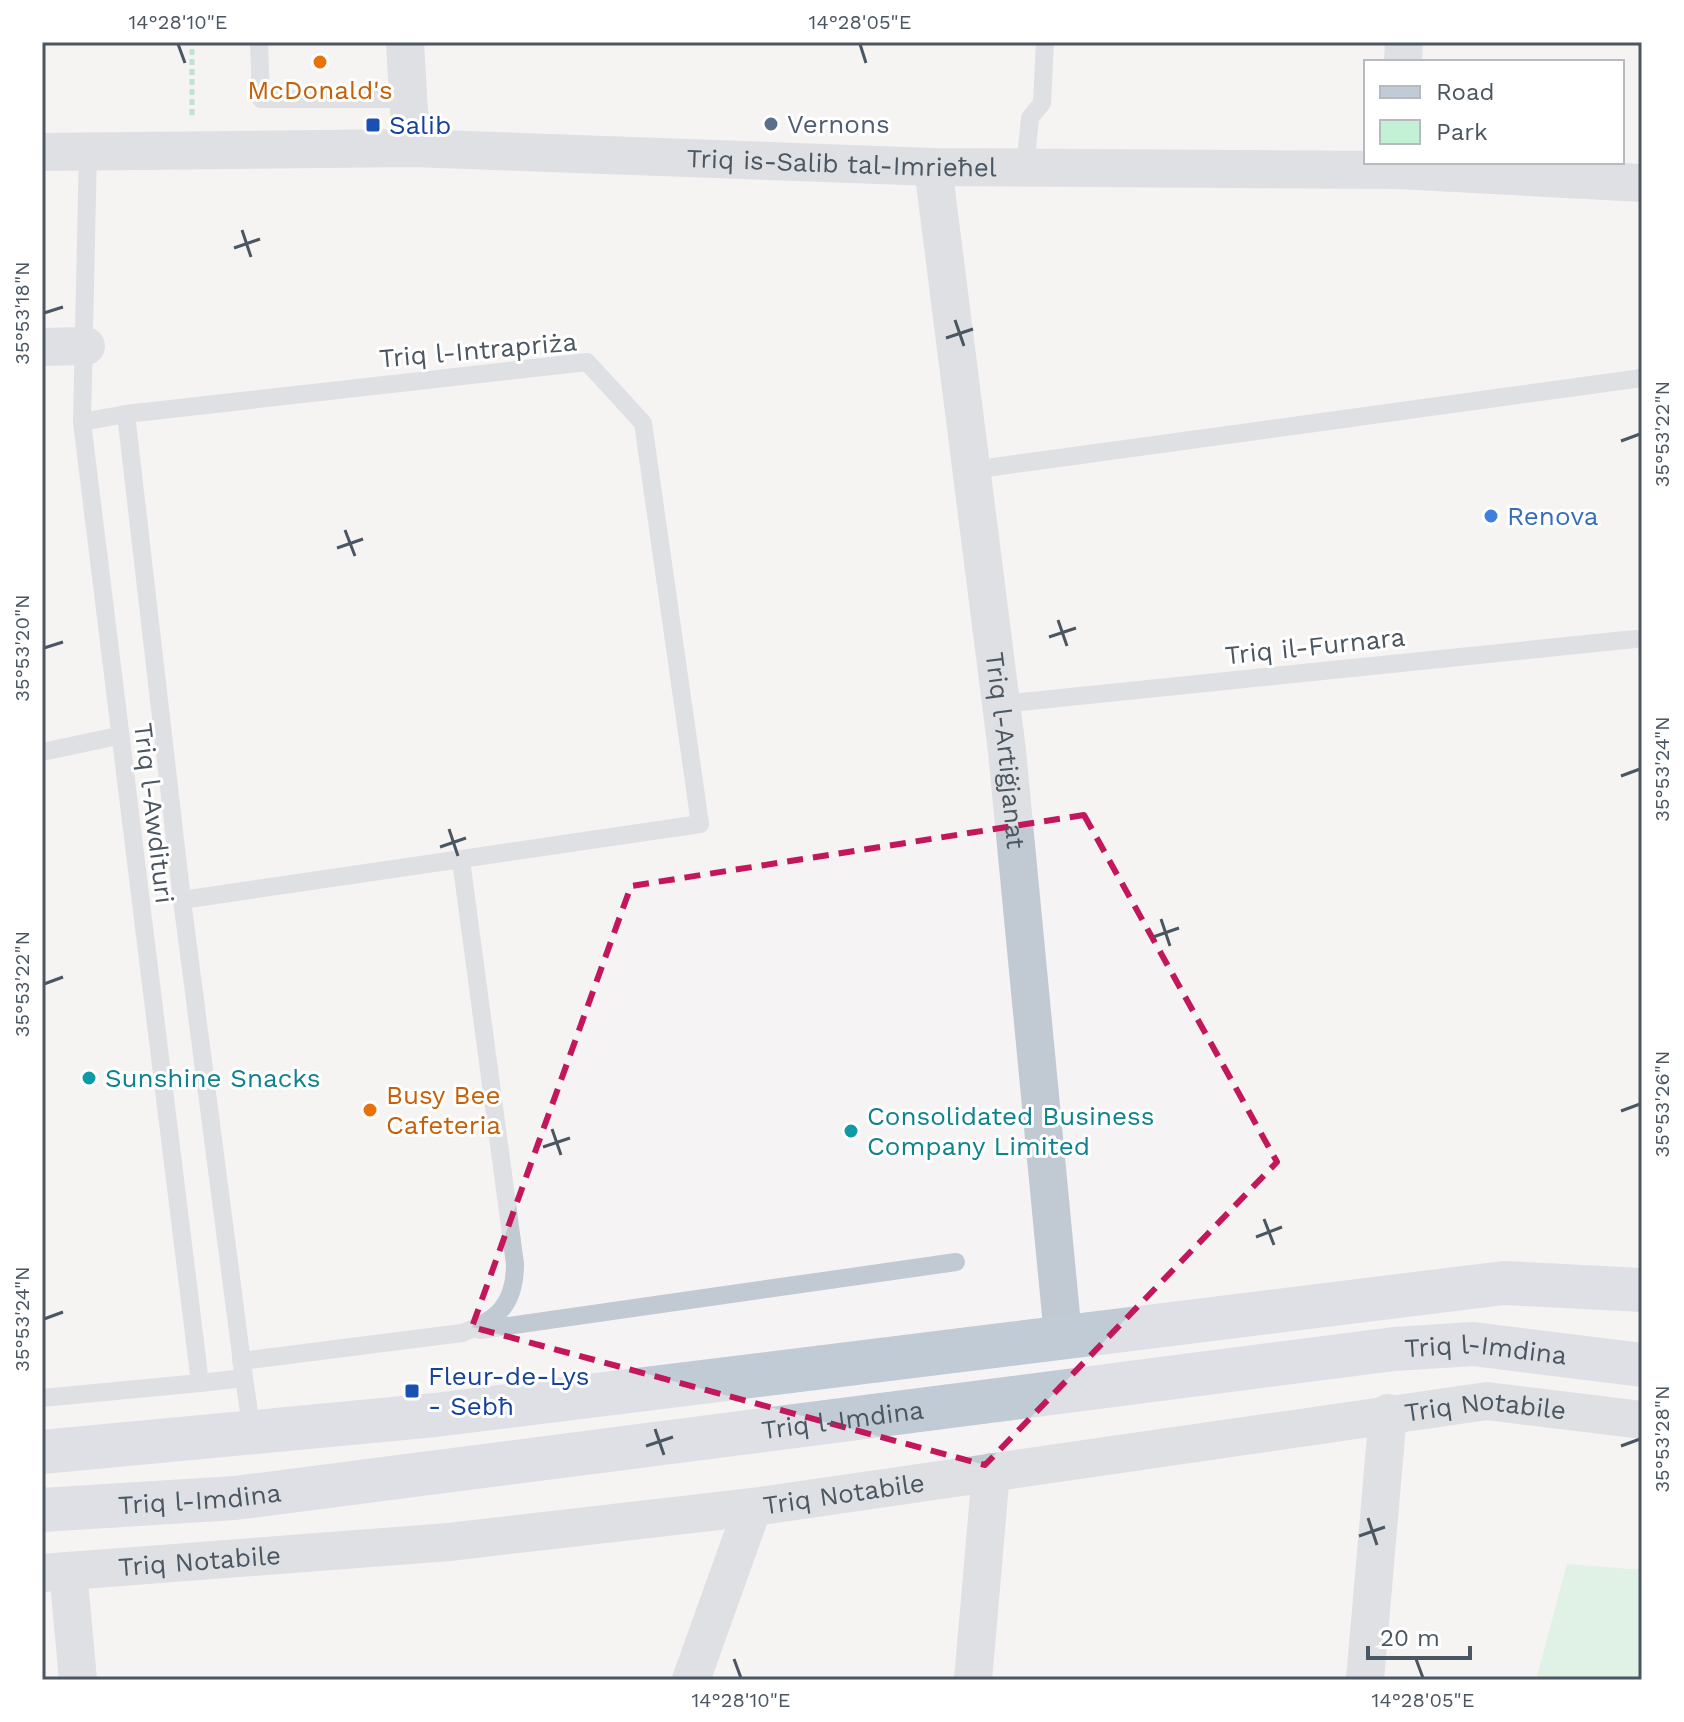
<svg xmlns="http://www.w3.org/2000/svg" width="1684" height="1722" font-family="'Work Sans',sans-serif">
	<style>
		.green { fill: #c3f1d5 }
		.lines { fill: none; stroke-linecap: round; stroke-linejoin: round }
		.path { stroke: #7ad0a6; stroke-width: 5; stroke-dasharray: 6 4; stroke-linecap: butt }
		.service { stroke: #c1cad2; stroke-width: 18 }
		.minor { stroke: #c1cad2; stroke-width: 38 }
		.secondary { stroke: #c1cbd6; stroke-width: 44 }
		.marked { fill: none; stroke: #c2185b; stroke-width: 6; stroke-dasharray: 16 10; stroke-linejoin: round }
		.ticks { fill: none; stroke: #4a5661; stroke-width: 3 }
		.food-dot { fill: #e8710a; stroke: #fff; stroke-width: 3 }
		.service-dot { fill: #5c6f8a; stroke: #fff; stroke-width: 3 }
		.transit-dot { fill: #1a4fb4; stroke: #fff; stroke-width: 3 }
		.shop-dot { fill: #3f7fe0; stroke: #fff; stroke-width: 3 }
		.culture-dot { fill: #0f9aa8; stroke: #fff; stroke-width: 3 }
		.labels { text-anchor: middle; stroke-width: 6; stroke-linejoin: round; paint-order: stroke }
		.food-label { font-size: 26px; fill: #c56008; stroke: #fff }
		.service-label { font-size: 26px; fill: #4e5e75; stroke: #fff; text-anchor: start }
		.transit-label { font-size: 26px; fill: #164399; stroke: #fff; text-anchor: start }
		.street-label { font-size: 26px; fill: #4a5661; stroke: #fff }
		.shop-label { font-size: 26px; fill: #366cbe; stroke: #fff; text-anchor: start }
		.culture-label { font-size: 26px; fill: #0d838f; stroke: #fff; text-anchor: start }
		.neatline { fill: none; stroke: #4a5661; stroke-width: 3 }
		.ticks-label { font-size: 20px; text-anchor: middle; fill: #4a5661 }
	</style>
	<rect width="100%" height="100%" fill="#f5f3f3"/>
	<polygon class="green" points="1567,1564 1642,1570 1642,1680 1536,1680"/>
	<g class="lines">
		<polyline class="path" points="192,115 192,42"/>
		<g class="service">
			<polyline points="259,42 261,99 408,99"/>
			<polyline points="88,150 82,422 200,1383 244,1378 252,1432"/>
			<polyline points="1025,168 1030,118 1042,103 1045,42"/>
			<polyline points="126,414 182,900 244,1378"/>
			<polyline points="82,422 126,414 587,362 643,423 700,824 182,900"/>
			<polyline points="972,470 1642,378"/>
			<polyline points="1001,704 1635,639"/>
			<polyline points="42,752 118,736"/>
			<polyline points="480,1330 956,1262"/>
			<path d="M241,1361L462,1333C498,1320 515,1304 515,1264L461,860"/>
			<polyline points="42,1398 200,1383"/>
		</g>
		<g class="minor">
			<polyline points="405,42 411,148"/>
			<polyline points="1403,62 1404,42"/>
			<path id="s1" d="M42,152L411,148L933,167L1398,170L1642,183"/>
			<path id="s2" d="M933,167L1007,751L1063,1336"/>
			<polyline points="42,347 86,346"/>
			<polyline points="68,1571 78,1680"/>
			<path id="s3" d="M42,1573L449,1542L753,1507L1487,1401L1642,1420"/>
			<polyline points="691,1680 753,1507"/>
			<polyline points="973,1680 991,1472"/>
			<polyline points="1365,1680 1388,1413"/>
		</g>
		<g class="secondary">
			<polyline points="42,1452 435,1415 1504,1283 1642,1290"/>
			<path id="s4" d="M42,1510L235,1498L1394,1349L1473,1344L1642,1365"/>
		</g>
	</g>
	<path d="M0 0H1684V1722H0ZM1084,815L1277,1162L985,1465L472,1327L631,886Z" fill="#f5f3f3" fill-opacity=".55" fill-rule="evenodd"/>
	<path class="marked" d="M1084,815L1277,1162L985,1465L472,1327L631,886Z"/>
	<path class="ticks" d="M178,44L185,63M860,44L866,63M242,230L251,257M234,248L260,239M44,313L63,307M955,320L964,346M946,338L973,329M1621,441L1640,434M345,530L355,556M337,548L363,539M1058,620L1067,646M1049,637L1076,628M44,648L63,642M1621,776L1640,769M449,829L458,856M440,847L466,838M1161,919L1170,946M1153,937L1179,928M44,984L63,977M1621,1111L1640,1104M552,1129L561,1155M543,1147L570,1138M1264,1219L1274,1245M1256,1237L1282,1227M44,1319L63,1312M655,1429L664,1455M646,1446L673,1437M1621,1446L1640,1439M1368,1518L1377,1545M1359,1536L1385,1527M734,1659L741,1678M1416,1659L1423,1678"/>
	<g class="food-dot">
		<circle cx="320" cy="62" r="8"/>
		<circle cx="370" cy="1110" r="8"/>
	</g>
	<circle class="service-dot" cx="771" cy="124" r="8"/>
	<g class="transit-dot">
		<rect x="365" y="117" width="16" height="16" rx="4"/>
		<rect x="404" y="1383" width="16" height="16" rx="4"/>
	</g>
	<circle class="shop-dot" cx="1491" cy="516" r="8"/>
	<g class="culture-dot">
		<circle cx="89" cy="1078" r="8"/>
		<circle cx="851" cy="1131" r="8"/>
	</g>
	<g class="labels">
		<g class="food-label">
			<text x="320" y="99">McDonald's</text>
			<text x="386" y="1104" text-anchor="start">Busy Bee<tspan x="386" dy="30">Cafeteria</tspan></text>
		</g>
		<g class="service-label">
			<text x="787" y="133">Vernons</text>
		</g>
		<g class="transit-label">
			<text x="389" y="134">Salib</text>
			<text x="428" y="1385">Fleur-de-Lys<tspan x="428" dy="30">- Sebħ</tspan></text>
		</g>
		<g class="street-label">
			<text dy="9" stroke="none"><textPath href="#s1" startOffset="800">Triq is-Salib tal-Imrieħel</textPath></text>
			<text transform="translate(478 350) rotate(-5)" y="9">Triq l-Intrapriża</text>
			<text transform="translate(1315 646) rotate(-6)" y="9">Triq il-Furnara</text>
			<text dy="9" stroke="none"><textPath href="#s2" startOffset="588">Triq l-Artiġjanat</textPath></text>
			<text transform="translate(154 813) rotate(83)" y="9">Triq l-Awdituri</text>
			<text dy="9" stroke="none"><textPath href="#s4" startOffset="1454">Triq l-Imdina</textPath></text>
			<text dy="9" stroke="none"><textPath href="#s3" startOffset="1454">Triq Notabile</textPath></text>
			<text dy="9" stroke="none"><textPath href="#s4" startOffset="806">Triq l-Imdina</textPath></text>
			<text dy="9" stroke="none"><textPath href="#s3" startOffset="806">Triq Notabile</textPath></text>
			<text dy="9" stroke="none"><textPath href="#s4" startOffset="158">Triq l-Imdina</textPath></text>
			<text dy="9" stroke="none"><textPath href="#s3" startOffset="158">Triq Notabile</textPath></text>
		</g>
		<g class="shop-label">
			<text x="1507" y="525">Renova</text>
		</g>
		<g class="culture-label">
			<text x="105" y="1087">Sunshine Snacks</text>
			<text x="867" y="1125">Consolidated Business<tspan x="867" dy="30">Company Limited</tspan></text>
		</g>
	</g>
	<rect width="1684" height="1722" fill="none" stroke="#ffffff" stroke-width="88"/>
	<rect x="1364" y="60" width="260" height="104" fill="#ffffff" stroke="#b7bbc0" stroke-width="2"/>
	<rect x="1380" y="86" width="40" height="12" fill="#c1cbd6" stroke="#b7bbc0" stroke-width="2"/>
	<text x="1436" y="100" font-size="24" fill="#4a5661">Road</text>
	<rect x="1380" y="120" width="40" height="24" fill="#c3f1d5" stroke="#b7bbc0" stroke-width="2"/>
	<text x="1436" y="140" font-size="24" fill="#4a5661">Park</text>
	<path d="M1368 1646v12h102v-12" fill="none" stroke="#4a5661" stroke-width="4"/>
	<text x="1380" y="1646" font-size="24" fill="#4a5661" stroke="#ffffff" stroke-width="6" paint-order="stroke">20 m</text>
	<rect x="44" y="44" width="1596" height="1634" class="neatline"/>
	<g class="ticks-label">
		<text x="178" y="29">14°28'10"E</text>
		<text x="860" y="29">14°28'05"E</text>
		<text transform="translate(22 313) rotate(-90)" y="7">35°53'18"N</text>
		<text transform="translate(1662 434) rotate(-90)" y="7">35°53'22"N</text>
		<text transform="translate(22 648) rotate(-90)" y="7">35°53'20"N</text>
		<text transform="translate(1662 769) rotate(-90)" y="7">35°53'24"N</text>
		<text transform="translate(22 984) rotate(-90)" y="7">35°53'22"N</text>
		<text transform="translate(1662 1104) rotate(-90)" y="7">35°53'26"N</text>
		<text transform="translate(22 1319) rotate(-90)" y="7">35°53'24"N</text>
		<text transform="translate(1662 1439) rotate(-90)" y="7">35°53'28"N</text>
		<text x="741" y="1707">14°28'10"E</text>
		<text x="1423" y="1707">14°28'05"E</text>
	</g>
</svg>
